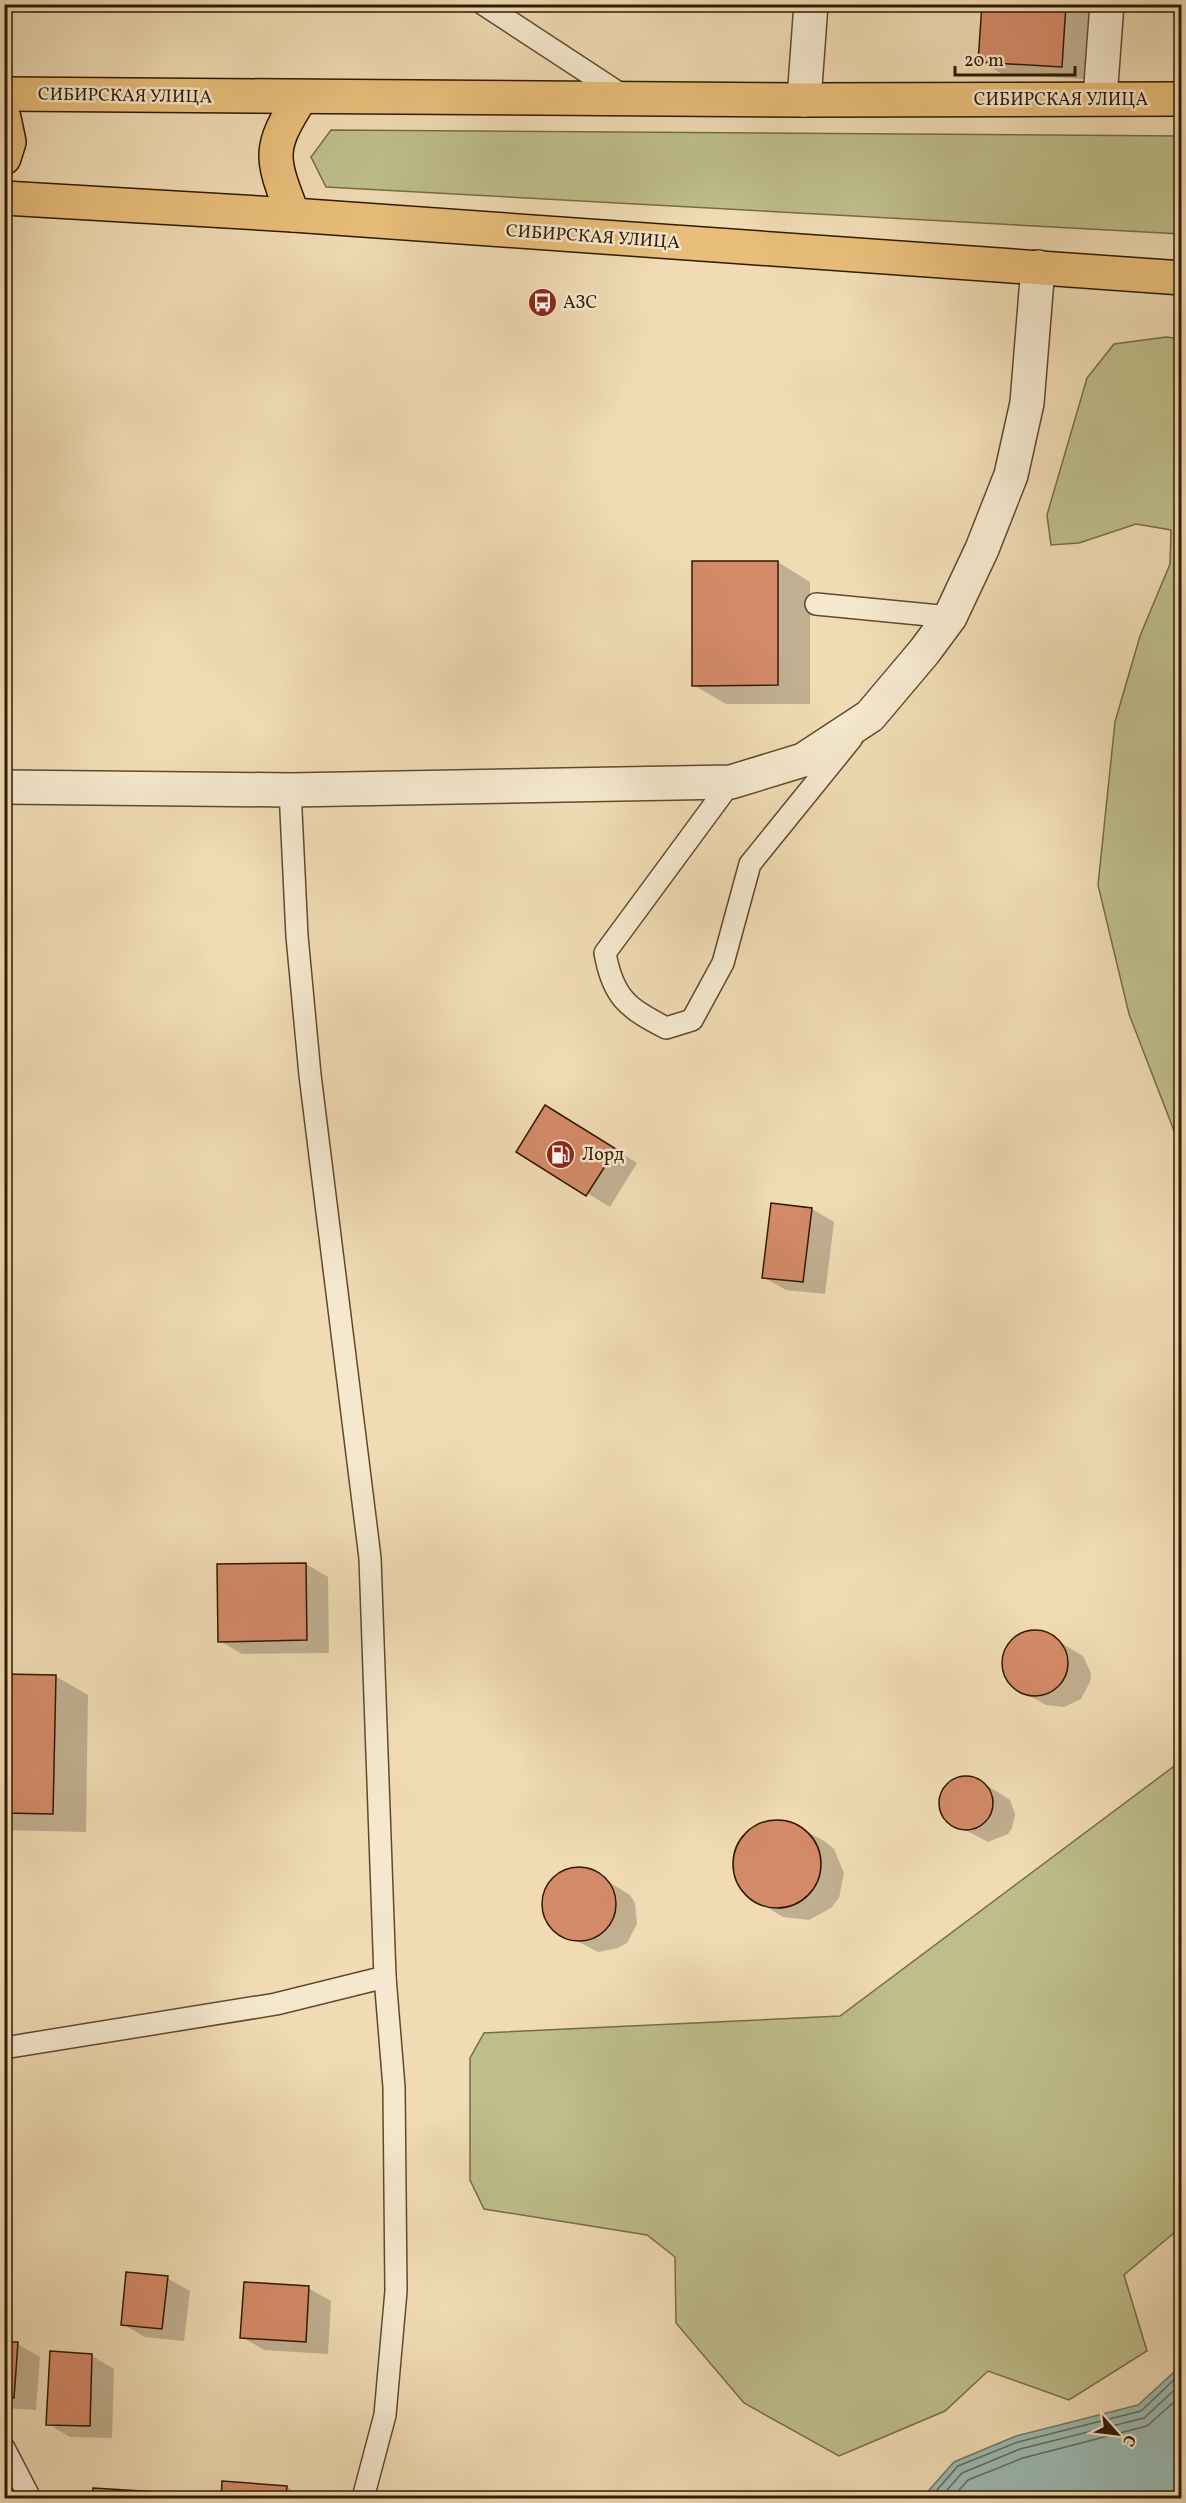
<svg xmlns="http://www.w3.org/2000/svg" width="1186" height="2503" font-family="Vollkorn,serif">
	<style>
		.green { fill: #bebe8a; stroke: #776c46; stroke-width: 1.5 }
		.water { fill: #9bbab3; stroke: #707a6c; stroke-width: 1.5 }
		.shadow { fill: #0003 }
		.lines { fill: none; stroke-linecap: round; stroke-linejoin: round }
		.shore { stroke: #666a5a; stroke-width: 1.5 }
		.building { fill: #d48a68; stroke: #301a02; stroke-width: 1.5 }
		.lane-casing { stroke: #604a2e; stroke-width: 24 }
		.street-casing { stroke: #604a2e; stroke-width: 36 }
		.primary-casing { stroke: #301a02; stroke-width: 36 }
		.lane { stroke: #f5e8ce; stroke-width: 21 }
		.street { stroke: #f5e8ce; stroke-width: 33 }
		.primary { stroke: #e8be7a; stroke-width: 33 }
		.labels { text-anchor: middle; stroke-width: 5; stroke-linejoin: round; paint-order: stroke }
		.street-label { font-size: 18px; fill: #301a02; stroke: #f5e8ce }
		.poi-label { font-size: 18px; fill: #301a02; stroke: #f5e8ce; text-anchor: start }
	</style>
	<rect width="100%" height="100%" fill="#f0dbb4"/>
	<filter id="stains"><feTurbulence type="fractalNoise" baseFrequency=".00333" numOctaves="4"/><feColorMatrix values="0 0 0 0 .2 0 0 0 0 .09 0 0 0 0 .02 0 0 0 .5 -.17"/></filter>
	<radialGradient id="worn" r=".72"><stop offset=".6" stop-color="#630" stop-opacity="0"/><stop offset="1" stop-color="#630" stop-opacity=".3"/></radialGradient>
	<g class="green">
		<polygon points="331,130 1181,136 1181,234 326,187 311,157"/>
		<polygon points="1166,337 1182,339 1181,1149 1129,1014 1098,885 1115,722 1140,636 1170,564 1171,530 1136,524 1079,543 1051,545 1047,515 1087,378 1114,344"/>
		<polygon points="1181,1761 1181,2227 1124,2275 1147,2351 1069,2400 988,2371 945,2411 839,2456 744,2403 676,2323 675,2257 647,2235 484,2209 470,2180 470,2058 484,2033 840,2016"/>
	</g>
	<polygon class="water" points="1181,2341 1181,2498 922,2498 954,2462 1016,2436 1138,2405 1174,2372"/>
	<g class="shadow">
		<polygon points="984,4 1089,4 1084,79 1002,74 980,61"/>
		<polygon points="778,562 810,582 810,704 726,704 693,685"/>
		<polygon points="568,1120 637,1163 610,1207 518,1151"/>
		<polygon points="772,1204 812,1209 834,1222 825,1294 786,1290 763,1277"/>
		<polygon points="306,1564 328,1577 329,1653 242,1654 220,1641"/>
		<polygon points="1025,1632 1043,1632 1083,1656 1091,1673 1090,1682 1081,1699 1064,1707 1046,1705 1014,1687 1005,1671 1005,1652 1010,1643"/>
		<polygon points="4,1675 55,1676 88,1695 86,1832 4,1830"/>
		<polygon points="966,1777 980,1781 1010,1800 1015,1814 1012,1828 1008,1834 988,1842 950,1822 945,1816 941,1802 946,1787 952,1782"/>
		<polygon points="789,1822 824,1841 834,1849 844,1873 839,1898 831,1908 809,1920 783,1917 760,1903 741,1886 736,1875 737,1849 743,1838 763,1823"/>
		<polygon points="588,1869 630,1895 635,1903 637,1924 627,1943 618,1948 598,1952 556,1930 548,1922 544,1902 550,1882 567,1870"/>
		<polygon points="167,2278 190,2291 184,2341 145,2337 123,2324"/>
		<polygon points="308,2288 331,2301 328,2354 264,2350 242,2337"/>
		<polygon points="4,2343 17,2344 40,2357 36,2410 4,2408"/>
		<polygon points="92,2356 114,2369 112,2438 70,2437 48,2424"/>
		<polygon points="223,2483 287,2487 307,2498 222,2498"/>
		<polygon points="94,2490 158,2494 166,2498 94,2498"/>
	</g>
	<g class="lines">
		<g class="shore">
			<polyline points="930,2498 958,2466 1018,2442 1141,2411 1178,2376 1182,2366"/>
			<polyline points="940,2498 962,2473 1020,2449 1144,2418 1182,2383"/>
			<polyline points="952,2498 968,2480 1023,2458 1147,2426 1182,2395"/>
		</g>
	</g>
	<g class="building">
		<polygon points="982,4 1066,4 1062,67 978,62"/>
		<polygon points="692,561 778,561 778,685 692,686"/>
		<polygon points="545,1105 616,1149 586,1196 516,1152"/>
		<polygon points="771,1203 812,1208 803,1282 762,1278"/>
		<polygon points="306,1563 307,1640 218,1642 217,1564"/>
		<circle cx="1035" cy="1663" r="33"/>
		<polygon points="4,1674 56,1675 53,1814 4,1813"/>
		<circle cx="966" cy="1803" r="27"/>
		<circle cx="777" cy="1864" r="44"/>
		<circle cx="579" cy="1904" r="37"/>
		<polygon points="126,2272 168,2276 162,2329 121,2325"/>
		<polygon points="244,2282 309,2286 306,2342 240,2338"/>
		<polygon points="4,2342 18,2342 14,2398 4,2398"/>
		<polygon points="50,2351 92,2354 90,2426 46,2425"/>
		<polygon points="222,2481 287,2486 286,2498 221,2498"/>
		<polygon points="93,2488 158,2492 158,2498 92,2498"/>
	</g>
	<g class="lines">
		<defs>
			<g id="lane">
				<polyline points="483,4 625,97"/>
				<polyline points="816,604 950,617"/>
				<path d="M731,782L605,953C613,998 628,1008 666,1028L692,1020L723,963L750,864L852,738"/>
				<polyline points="290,790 297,936 310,1075 370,1558 385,1977 394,2087 396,2291 385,2415 363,2498"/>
				<polyline points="4,2048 276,2004 385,1977"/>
				<polyline points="4,2448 30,2498"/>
			</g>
			<g id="street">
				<polyline points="1100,98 1107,4"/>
				<polyline points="804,100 811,4"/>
				<polyline points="4,787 290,790 731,782 803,760 870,716 924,652 950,617 982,549 1011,475 1027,403 1038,267"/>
			</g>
			<g id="primary">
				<polyline points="4,94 804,100 1182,99"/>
				<polyline points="4,118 9,142 4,158"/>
				<polyline points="4,198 293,215 1182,278"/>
				<path d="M293,215C271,157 267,150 301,97"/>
			</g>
		</defs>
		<use href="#lane" class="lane-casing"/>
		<use href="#street" class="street-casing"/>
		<use href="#primary" class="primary-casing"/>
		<use href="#lane" class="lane"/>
		<use href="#street" class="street"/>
		<use href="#primary" class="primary"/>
	</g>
	<defs>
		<symbol id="bus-disc" viewBox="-11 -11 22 22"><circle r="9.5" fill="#8f2418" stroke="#f5e8ce"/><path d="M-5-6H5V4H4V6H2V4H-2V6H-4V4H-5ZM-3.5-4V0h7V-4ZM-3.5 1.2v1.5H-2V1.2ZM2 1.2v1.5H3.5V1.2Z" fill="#fff"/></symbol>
		<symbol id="fuel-disc" viewBox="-11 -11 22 22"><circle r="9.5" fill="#8f2418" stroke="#f5e8ce"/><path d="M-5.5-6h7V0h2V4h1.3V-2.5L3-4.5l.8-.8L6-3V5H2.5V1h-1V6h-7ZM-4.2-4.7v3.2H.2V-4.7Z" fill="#fff"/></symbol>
	</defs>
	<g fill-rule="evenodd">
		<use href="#bus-disc" x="526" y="286" width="33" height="33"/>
		<use href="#fuel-disc" x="544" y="1138" width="33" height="33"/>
	</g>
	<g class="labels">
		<g class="street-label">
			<text transform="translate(125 95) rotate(1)" y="6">СИБИРСКАЯ УЛИЦА</text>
			<text x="1061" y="105">СИБИРСКАЯ УЛИЦА</text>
			<text transform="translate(593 236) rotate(4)" y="6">СИБИРСКАЯ УЛИЦА</text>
		</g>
		<g class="poi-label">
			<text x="563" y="308">АЗС</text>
			<text x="582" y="1160">Лорд</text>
		</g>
	</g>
	<rect width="1186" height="2503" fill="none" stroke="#f0dbb4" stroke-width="24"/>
	<rect x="6" y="6" width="1174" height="2491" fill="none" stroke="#301a02" stroke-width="3"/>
	<rect x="12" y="12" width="1162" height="2479" fill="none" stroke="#301a02" stroke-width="1.5"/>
	<g transform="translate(1117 2434) rotate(118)" stroke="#f5e8ce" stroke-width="4.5" paint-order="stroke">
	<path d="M0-4.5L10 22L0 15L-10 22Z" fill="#301a02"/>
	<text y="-9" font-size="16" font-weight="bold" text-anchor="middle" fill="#301a02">С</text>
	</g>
	<path d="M955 66v9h120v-9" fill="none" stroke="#301a02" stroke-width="3"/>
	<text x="964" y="66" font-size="18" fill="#301a02" stroke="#f5e8ce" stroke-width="4.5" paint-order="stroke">20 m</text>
	<rect width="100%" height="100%" filter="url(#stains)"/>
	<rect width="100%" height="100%" fill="url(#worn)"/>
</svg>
